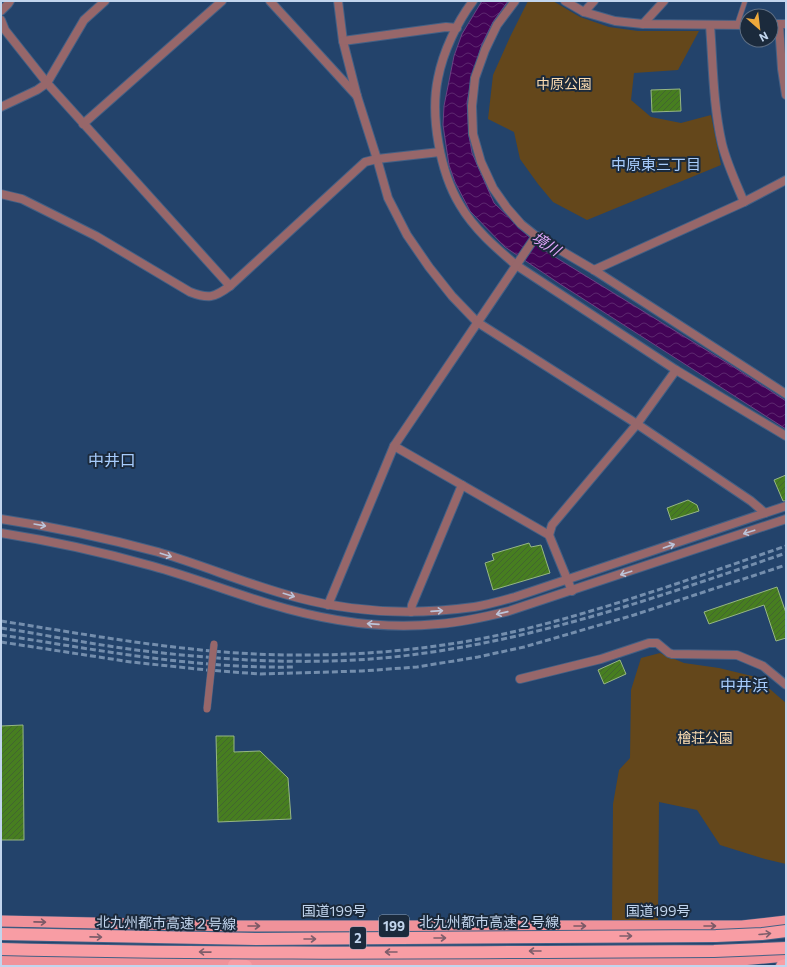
<svg xmlns="http://www.w3.org/2000/svg" width="787" height="967" font-family="Commissioner,'Noto Sans JP',sans-serif">
	<style>
		.park { fill: #64471b }
		.water { fill: url(#water-waves); stroke: #694284 }
		.building { fill: url(#building-hatch); stroke: #96b684 }
		.lines { fill: none; stroke-linecap: round; stroke-linejoin: round }
		.service-casing { stroke: #436085; stroke-width: 6 }
		.minor-casing { stroke: #436085; stroke-width: 10 }
		.tertiary-casing { stroke: #436085; stroke-width: 10 }
		.trunk-casing { stroke: #436085; stroke-width: 12 }
		.motorway-casing { stroke: #436085; stroke-width: 14 }
		.service { stroke: #97676a; stroke-width: 4.5 }
		.minor { stroke: #97676a; stroke-width: 8 }
		.tertiary { stroke: #97676a; stroke-width: 8 }
		.trunk { stroke: #f0929a; stroke-width: 11 }
		.motorway { stroke: #f89da4; stroke-width: 12 }
		.rail { stroke: #748ead; stroke-width: 3; stroke-dasharray: 6 3; stroke-linecap: butt }
		.pedestrian-bridge-casing { stroke: #436085; stroke-width: 8; stroke-linecap: butt }
		.motorway-bridge-casing { stroke: #436085; stroke-width: 14; stroke-linecap: butt }
		.pedestrian-bridge { stroke: #97676a; stroke-width: 7 }
		.motorway-bridge { stroke: #f89da4; stroke-width: 12 }
		.oneway { stroke: #bcc4d9 }
		.oneway2 { stroke: #7b5966 }
		.oneway3 { stroke: #7e5e6b }
		.labels { text-anchor: middle; stroke-width: 4; stroke-linejoin: round; paint-order: stroke }
		.shield { fill: #1b2a3c; stroke: #90a2b8; stroke-width: 1 }
		.shield-label { font-size: 13px; font-weight: bold; fill: #c2d5ed }
		.park-label { font-size: 14px; fill: #fbdbb0; stroke: #1b2a3c }
		.street-label { font-size: 14px; fill: #c2d5ed; stroke: #1b2a3c }
		.neighbourhood-label { font-size: 15px; fill: #a7ccfc; stroke: #1b2a3c }
		.water-label { font-size: 15px; font-style: italic; fill: #e2a6fc; stroke: #1b2a3c }
		.quarter-label { font-size: 16px; fill: #a7ccfc; stroke: #1b2a3c }
	</style>
	<defs>
		<pattern id="water-waves" width="16" height="10" patternUnits="userSpaceOnUse"><rect width="16" height="10" fill="#430357"/><path d="M0 5q4-4 8 0t8 0" fill="none" stroke="#5c276f"/></pattern>
		<pattern id="building-hatch" width="6" height="6" patternUnits="userSpaceOnUse"><rect width="6" height="6" fill="#477e20"/><path d="M-1 1l2-2M0 6l6-6M5 7l2-2" fill="none" stroke="#426530"/></pattern>
	</defs>
	<rect width="100%" height="100%" fill="#23436b"/>
	<g class="park">
		<polygon points="528,1 553,1 580,17 609,27 638,31 699,31 678,70 634,73 631,100 651,117 681,123 711,115 721,165 587,220 553,202 538,184 520,159 514,132 488,119 493,75 510,37"/>
		<polygon points="660,653 684,663 719,668 756,677 786,703 786,864 765,859 720,845 697,810 659,802 658,920 612,922 613,804 619,770 630,758 631,690 641,658"/>
	</g>
	<polygon class="water" points="482,1 508,1 493,22 482,44 472,77 467,102 469,136 472,153 494,203 542,249 732,366 786,401 786,429 560,284 505,247 470,211 455,182 449,165 443,125 444,106 454,56 462,34"/>
	<g class="building">
		<polygon points="680,89 681,111 652,112 651,90"/>
		<polygon points="786,475 786,501 783,501 774,480"/>
		<polygon points="688,500 697,505 699,511 671,520 667,508"/>
		<polygon points="529,543 531,547 541,545 550,573 493,590 485,563 494,560 492,554"/>
		<polygon points="777,587 786,613 786,638 776,641 764,605 709,624 704,612"/>
		<polygon points="620,660 626,674 604,684 598,670"/>
		<polygon points="23,725 24,840 1,840 1,726"/>
		<polygon points="216,736 234,736 234,752 260,751 288,778 291,819 218,822"/>
	</g>
	<g class="lines">
		<defs>
			<polyline id="service" points="737,25 745,1"/>
			<g id="minor">
				<polyline points="270,1 357,96"/>
				<polyline points="338,1 343,41 357,96 377,159 388,198 407,235 429,267 452,296 477,322 637,424 751,501 765,513"/>
				<path d="M473,1C457,22 443,52 438,78C430,116 440,172 460,205C474,229 495,247 516,265L676,370L786,436"/>
				<polyline points="515,1 497,25 485,50 475,78 472,106 473,134 481,162 493,188 507,208 521,224 536,236 594,270 786,394"/>
				<polyline points="584,12 594,1"/>
				<path d="M1,20L5,30L47,83L230,286C214,298 208,299 190,292L96,236L22,199L1,194"/>
				<polyline points="643,24 664,1"/>
				<polyline points="779,24 782,69 786,95"/>
				<path d="M710,25C713,64 713,105 722,144C727,164 736,183 744,202"/>
				<polyline points="343,41 446,27 457,28"/>
				<polyline points="1,107 37,90 47,83 84,20 105,1"/>
				<polyline points="83,124 222,1"/>
				<polyline points="377,159 440,152"/>
				<polyline points="594,270 744,202 786,180"/>
				<polyline points="394,446 549,535"/>
				<polyline points="572,591 549,535 552,525 637,424 676,370"/>
				<polyline points="328,605 394,446 536,236"/>
				<polyline points="411,612 412,605 462,485"/>
				<polyline points="520,679 601,659 649,643 657,643 669,653 672,654 737,655 763,666 786,685"/>
			</g>
			<g id="tertiary">
				<polyline points="565,1 584,12 615,21 643,24 747,25"/>
				<polyline points="1,11 8,4 10,1"/>
				<polyline points="771,24 786,24"/>
				<polyline points="230,286 365,162 377,159"/>
				<path d="M1,519C54,527 106,538 158,552C206,566 251,586 299,598C356,613 415,615 474,607C487,605 501,601 515,597L786,506"/>
				<path d="M1,533C52,541 102,552 152,566C192,577 230,592 270,604C323,620 382,630 438,624C462,622 485,617 509,611L786,519"/>
			</g>
			<g id="trunk">
				<polyline points="1,921 236,926 742,926 786,921"/>
				<path d="M1,960C248,967 494,963 741,960L786,956"/>
			</g>
			<g id="motorway">
				<polyline points="234,965 246,966"/>
				<polyline points="782,966 786,965"/>
			</g>
		</defs>
		<use href="#service" class="service-casing"/>
		<use href="#minor" class="minor-casing"/>
		<use href="#tertiary" class="tertiary-casing"/>
		<use href="#trunk" class="trunk-casing"/>
		<use href="#motorway" class="motorway-casing"/>
		<use href="#service" class="service"/>
		<use href="#minor" class="minor"/>
		<use href="#tertiary" class="tertiary"/>
		<use href="#trunk" class="trunk"/>
		<use href="#motorway" class="motorway"/>
		<g class="rail">
			<path d="M1,621C102,637 203,656 305,655C377,655 451,647 521,630C611,608 699,576 786,546"/>
			<path d="M1,628C46,635 91,644 136,650C228,661 325,667 418,654C546,637 664,595 786,553"/>
			<path d="M1,635C98,650 196,669 295,667"/>
			<polyline points="1,642 131,662 207,670 260,674 362,671 417,667 478,657 524,647 634,615 786,565"/>
		</g>
		<defs>
			<polyline id="pedestrian-bridge" points="207,709 214,644"/>
			<g id="motorway-bridge">
				<polyline points="1,934 256,939 716,936 762,934 786,931"/>
				<path d="M1,949C239,955 476,952 714,951L786,948"/>
			</g>
		</defs>
		<use href="#pedestrian-bridge" class="pedestrian-bridge-casing"/>
		<use href="#motorway-bridge" class="motorway-bridge-casing"/>
		<use href="#pedestrian-bridge" class="pedestrian-bridge"/>
		<use href="#motorway-bridge" class="motorway-bridge"/>
	</g>
	<defs><path id="oneway-shaft" d="M-6 0H5M1.5-3L5.5 0L1.5 3" fill="none" stroke-width="1.6" stroke-linecap="round" stroke-linejoin="round"/></defs>
	<g class="oneway">
		<use href="#oneway-shaft" transform="translate(40 525) rotate(10)"/>
		<use href="#oneway-shaft" transform="translate(749 532) rotate(162)"/>
		<use href="#oneway-shaft" transform="translate(669 546) rotate(-19)"/>
		<use href="#oneway-shaft" transform="translate(166 555) rotate(18)"/>
		<use href="#oneway-shaft" transform="translate(626 573) rotate(162)"/>
		<use href="#oneway-shaft" transform="translate(289 595) rotate(17)"/>
		<use href="#oneway-shaft" transform="translate(437 611) rotate(-4)"/>
		<use href="#oneway-shaft" transform="translate(502 613) rotate(167)"/>
		<use href="#oneway-shaft" transform="translate(373 624) rotate(-176)"/>
	</g>
	<g class="oneway2">
		<use href="#oneway-shaft" transform="translate(40 922) rotate(1)"/>
		<use href="#oneway-shaft" transform="translate(254 926)"/>
		<use href="#oneway-shaft" transform="translate(580 926)"/>
		<use href="#oneway-shaft" transform="translate(710 926)"/>
	</g>
	<g class="oneway3">
		<use href="#oneway-shaft" transform="translate(765 934) rotate(-5)"/>
		<use href="#oneway-shaft" transform="translate(626 936)"/>
		<use href="#oneway-shaft" transform="translate(96 937) rotate(1)"/>
		<use href="#oneway-shaft" transform="translate(440 938)"/>
		<use href="#oneway-shaft" transform="translate(310 939)"/>
		<use href="#oneway-shaft" transform="translate(535 951) rotate(180)"/>
		<use href="#oneway-shaft" transform="translate(205 952) rotate(-179)"/>
		<use href="#oneway-shaft" transform="translate(391 952) rotate(180)"/>
	</g>
	<g class="labels">
		<g class="shield">
			<rect x="379" y="915" width="30" height="22" rx="3"/>
			<rect x="350" y="927" width="16" height="22" rx="3"/>
		</g>
		<g class="shield-label">
			<text x="394" y="931">199</text>
			<text x="358" y="943">2</text>
		</g>
		<g class="park-label">
			<text x="564" y="89">中原公園</text>
			<text x="705" y="743">檜荘公園</text>
		</g>
		<g class="street-label">
			<text x="334" y="916">国道199号</text>
			<text x="658" y="916">国道199号</text>
			<text x="489" y="927">北九州都市高速２号線</text>
			<text transform="translate(166 923) rotate(1)" y="5">北九州都市高速２号線</text>
		</g>
		<g class="neighbourhood-label">
			<text x="656" y="170">中原東三丁目</text>
		</g>
		<g class="water-label">
			<text transform="translate(546 244) rotate(33)" y="5">境川</text>
		</g>
		<g class="quarter-label">
			<text x="112" y="466">中井口</text>
			<text x="744" y="691">中井浜</text>
		</g>
	</g>
	<rect width="787" height="967" fill="none" stroke="#c2d5ed" stroke-width="4"/>
	<g transform="translate(759 28) rotate(152)"><circle r="19" fill="#1b2a3c" stroke="#5e6e83"/>
	<path d="M0-3L7 15L0 10L-7 15Z" fill="#eda83b"/>
	<text y="-6" font-size="11" font-weight="bold" text-anchor="middle" fill="#c2d5ed">N</text>
	</g>
</svg>
